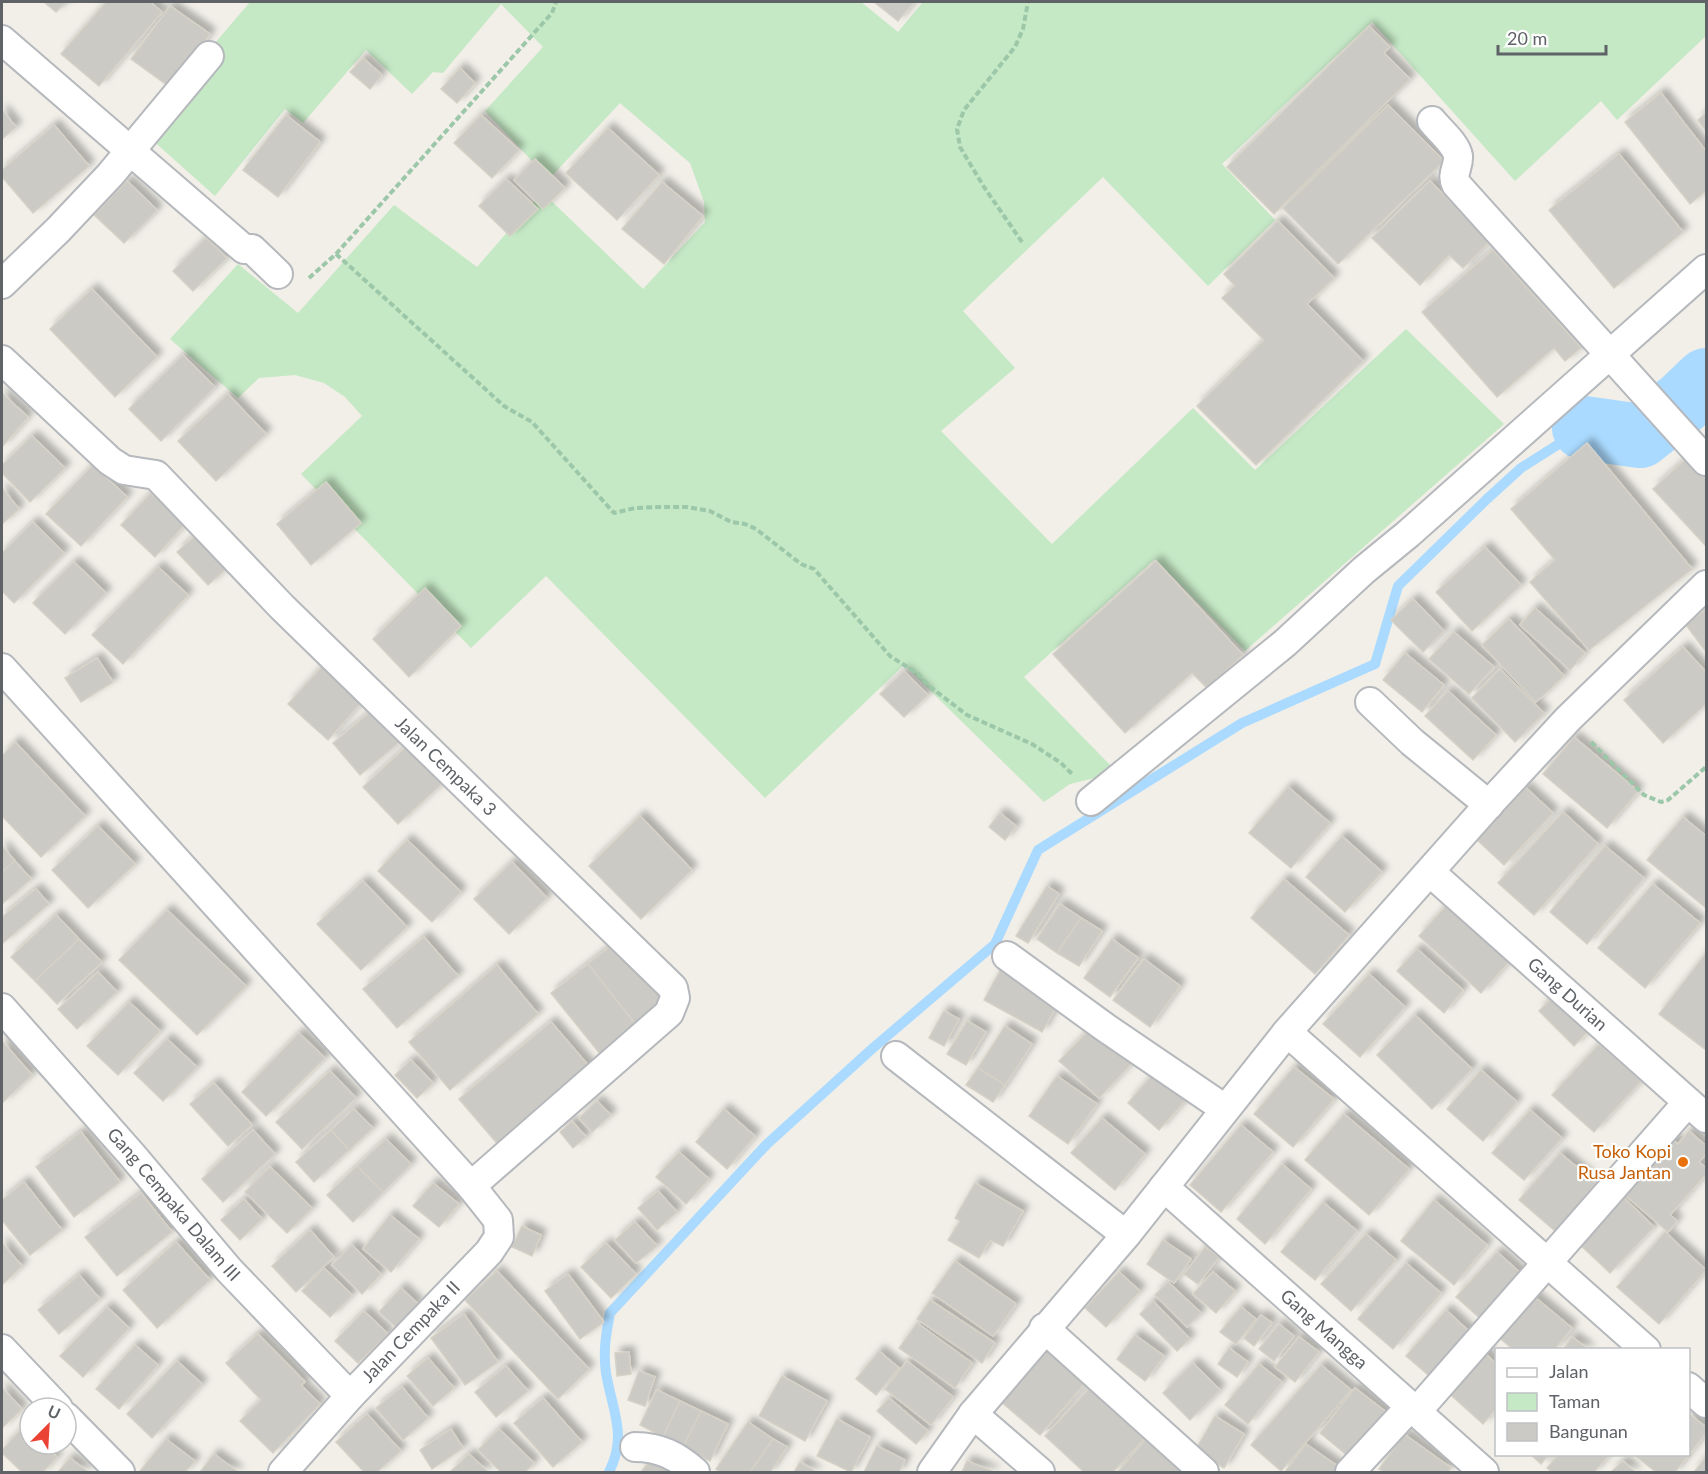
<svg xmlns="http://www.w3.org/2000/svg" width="1708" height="1474" font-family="Lato,sans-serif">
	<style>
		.green { fill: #c5e8c5 }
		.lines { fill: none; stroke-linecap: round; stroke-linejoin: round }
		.stream { stroke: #aadaff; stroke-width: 10 }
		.river { stroke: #aadaff; stroke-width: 64 }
		.building { fill: #cccac5; stroke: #d6d1c6; stroke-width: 1.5; filter: url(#shadow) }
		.minor-casing { stroke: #b5b8bc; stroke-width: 32 }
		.path { stroke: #9cc7a9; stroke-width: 4; stroke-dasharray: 6 3; stroke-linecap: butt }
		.minor { stroke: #fff; stroke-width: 28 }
		.food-dot { fill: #e8710a; stroke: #fff; stroke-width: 2 }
		.labels { text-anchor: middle; stroke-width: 4.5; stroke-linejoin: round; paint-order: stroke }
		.street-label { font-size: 18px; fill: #5f6368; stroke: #fff }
		.food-label { font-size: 18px; fill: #c56008; stroke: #fff; text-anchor: end }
	</style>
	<defs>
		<filter id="shadow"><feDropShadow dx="5.5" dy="-5.5" stdDeviation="3" flood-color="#0004"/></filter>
	</defs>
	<rect width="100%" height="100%" fill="#f1efe8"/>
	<polygon class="green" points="250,2 861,2 898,32 923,2 1706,2 1706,36 1617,120 1601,101 1515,181 1372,22 1222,164 1275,220 1208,286 1103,177 963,311 1015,368 941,431 1052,544 1193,408 1255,470 1406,329 1504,424 1245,651 1155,559 1024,677 1111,766 1099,777 1070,784 1044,802 904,665 765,798 546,576 471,648 301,474 362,416 345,397 324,383 295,375 259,378 238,398 170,339 238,264 298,313 394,205 477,267 542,192 643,289 705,222 704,202 690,163 620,103 549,179 485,111 543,47 501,4 443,73 433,72 412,94 366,50 303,123 285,109 215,196 141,130"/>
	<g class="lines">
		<path class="stream" d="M609,1472C628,1435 612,1410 606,1373C603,1351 606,1334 610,1313L767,1144L873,1048L995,944L1038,850L1242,723L1375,664L1398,586L1487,499L1521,468L1584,428"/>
		<polyline class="river" points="1584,428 1640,436 1682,403 1706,380"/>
	</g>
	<g class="building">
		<polygon points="44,2 66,2 56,12"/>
		<polygon points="106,2 150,2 162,12 99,86 61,54"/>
		<polygon points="874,2 914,2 898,21"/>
		<polygon points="170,6 210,34 171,88 131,59"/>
		<polygon points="1369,26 1390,47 1384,53 1410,79 1274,214 1227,167"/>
		<polygon points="363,58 382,75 370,89 350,72"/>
		<polygon points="460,68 475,83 457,103 441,89"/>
		<polygon points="1661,93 1706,151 1706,191 1690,204 1625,122"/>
		<polygon points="1388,105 1444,161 1338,264 1283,208"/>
		<polygon points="2,110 16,127 2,139"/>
		<polygon points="1706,113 1706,131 1698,120"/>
		<polygon points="286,115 320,142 278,197 243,170"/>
		<polygon points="481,115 519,150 492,178 454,143"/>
		<polygon points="54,125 89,166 33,213 2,177 2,170"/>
		<polygon points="608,128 659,175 617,220 566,173"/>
		<polygon points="1619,154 1683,232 1614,288 1549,210"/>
		<polygon points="535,159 565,188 543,209 514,180"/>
		<polygon points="506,179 538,209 510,236 479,206"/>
		<polygon points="127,181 157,210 124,243 94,215"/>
		<polygon points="1430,181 1490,241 1463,268 1449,255 1420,285 1372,238"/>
		<polygon points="662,182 703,216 664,264 622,229"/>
		<polygon points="1278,221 1334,278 1307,304 1363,361 1256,465 1197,406 1264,340 1222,298 1235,286 1224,274"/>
		<polygon points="206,238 227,258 193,291 173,271"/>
		<polygon points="1493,250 1581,348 1565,361 1554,348 1497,397 1422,312"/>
		<polygon points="92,289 157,357 115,397 50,329"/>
		<polygon points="183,355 215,387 161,441 129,409"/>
		<polygon points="2,393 28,417 2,447"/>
		<polygon points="228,394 266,434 216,481 178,441"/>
		<polygon points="32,436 65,468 30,502 2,473 2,465"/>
		<polygon points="1587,443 1692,569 1589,650 1530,582 1555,560 1511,509"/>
		<polygon points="1690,455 1706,473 1706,546 1653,489"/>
		<polygon points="93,465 127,497 81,546 46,514"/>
		<polygon points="326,482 361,523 311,565 277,524"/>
		<polygon points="2,488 19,509 2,524"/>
		<polygon points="151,493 185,524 155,557 121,525"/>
		<polygon points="33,522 64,553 14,603 2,591 2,553"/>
		<polygon points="205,527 235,561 208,585 177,552"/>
		<polygon points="1485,547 1521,585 1472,631 1436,592"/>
		<polygon points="1156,561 1243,655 1207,688 1192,673 1125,733 1053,654"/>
		<polygon points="74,562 106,593 65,634 33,603"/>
		<polygon points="158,567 188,595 123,664 92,635"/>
		<polygon points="425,588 461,626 409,677 373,639"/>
		<polygon points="1413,599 1444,631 1423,652 1391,620"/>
		<polygon points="1535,608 1585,653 1570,670 1520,625"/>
		<polygon points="1706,609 1706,652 1686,625"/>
		<polygon points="1509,619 1564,676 1536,702 1482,645"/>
		<polygon points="1454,632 1494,667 1469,694 1429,659"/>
		<polygon points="1683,647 1706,672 1706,704 1663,743 1624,700"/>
		<polygon points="1405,653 1444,685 1422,712 1383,680"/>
		<polygon points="97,658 113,682 81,702 65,678"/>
		<polygon points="327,661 367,696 328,740 288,704"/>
		<polygon points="1500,669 1544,713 1515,742 1472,698"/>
		<polygon points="904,671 928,695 904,717 880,694"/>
		<polygon points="1448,691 1496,735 1473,760 1425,716"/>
		<polygon points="374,709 401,741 360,775 333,743"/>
		<polygon points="1574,737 1638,791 1607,828 1543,774"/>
		<polygon points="15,742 85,816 41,857 2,816 2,756"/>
		<polygon points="409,744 444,782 398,824 363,787"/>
		<polygon points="1288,787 1330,823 1291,868 1249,833"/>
		<polygon points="1525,787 1553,813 1504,865 1476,839"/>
		<polygon points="1563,812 1598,844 1534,915 1498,883"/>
		<polygon points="1000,813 1016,826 1005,840 989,827"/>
		<polygon points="640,816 692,870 641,919 589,866"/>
		<polygon points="1683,817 1706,836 1706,908 1647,860"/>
		<polygon points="98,826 135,864 88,908 52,870"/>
		<polygon points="1342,836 1382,872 1345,912 1306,877"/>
		<polygon points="407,840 461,892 432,922 378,871"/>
		<polygon points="2,846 15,861 2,872"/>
		<polygon points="1605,846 1644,878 1587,944 1550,912"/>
		<polygon points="15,861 31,879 2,904 2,872"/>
		<polygon points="512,862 547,898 509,934 474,899"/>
		<polygon points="1284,879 1349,935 1315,974 1251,918"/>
		<polygon points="363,881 407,927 361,970 317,924"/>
		<polygon points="1653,884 1700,923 1645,988 1598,948"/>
		<polygon points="1047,886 1059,894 1028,943 1016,936"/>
		<polygon points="36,889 49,904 3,943 2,917"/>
		<polygon points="1452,899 1515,955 1481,993 1419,936"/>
		<polygon points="1060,904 1081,918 1057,953 1037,939"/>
		<polygon points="167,910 246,986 197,1035 119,960"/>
		<polygon points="56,915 79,939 35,981 11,957"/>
		<polygon points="1081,918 1102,931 1079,966 1057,953"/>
		<polygon points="424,937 458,976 397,1028 363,989"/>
		<polygon points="621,938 670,998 636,1025 588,964"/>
		<polygon points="79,939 102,962 57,1004 35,981"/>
		<polygon points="1112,939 1138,958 1110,997 1084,978"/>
		<polygon points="1417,949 1463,990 1444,1013 1397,971"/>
		<polygon points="1706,953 1706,1050 1659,1014"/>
		<polygon points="1144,959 1180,986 1150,1027 1113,1000"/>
		<polygon points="588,964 636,1025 600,1054 551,993"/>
		<polygon points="497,965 538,1014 450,1090 409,1042"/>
		<polygon points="1002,967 1060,1000 1042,1032 984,1000"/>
		<polygon points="98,972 117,992 77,1029 58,1009"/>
		<polygon points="1369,974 1405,1007 1360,1057 1323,1024"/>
		<polygon points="1560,990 1594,1025 1574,1046 1539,1011"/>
		<polygon points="129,1002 160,1031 118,1075 87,1046"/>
		<polygon points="944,1011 959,1019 944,1046 929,1038"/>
		<polygon points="1415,1015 1472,1069 1432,1109 1377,1055"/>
		<polygon points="967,1021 986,1032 966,1065 947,1054"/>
		<polygon points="551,1022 593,1071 501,1148 459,1099"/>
		<polygon points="1005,1026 1032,1044 1005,1085 978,1068"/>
		<polygon points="1093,1026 1132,1063 1099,1098 1059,1061"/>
		<polygon points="299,1033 325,1058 266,1116 242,1092"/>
		<polygon points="167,1039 197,1067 163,1101 134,1073"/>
		<polygon points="2,1041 32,1075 2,1103"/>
		<polygon points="1599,1044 1641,1081 1594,1132 1552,1095"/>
		<polygon points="411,1060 433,1083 417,1098 395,1075"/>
		<polygon points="1294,1067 1334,1099 1293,1147 1254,1114"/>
		<polygon points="978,1068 1005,1085 993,1102 966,1085"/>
		<polygon points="1158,1068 1190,1095 1159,1130 1128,1103"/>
		<polygon points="1481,1070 1517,1102 1483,1141 1447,1109"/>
		<polygon points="330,1071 356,1098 302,1149 276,1122"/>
		<polygon points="1057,1076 1097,1104 1068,1144 1029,1116"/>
		<polygon points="214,1083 252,1125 228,1146 190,1104"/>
		<polygon points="597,1101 611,1115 592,1132 579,1118"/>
		<polygon points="354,1109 373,1128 349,1150 331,1130"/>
		<polygon points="724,1109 755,1136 727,1169 696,1142"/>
		<polygon points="1530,1110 1562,1138 1524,1180 1492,1153"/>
		<polygon points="1344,1114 1409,1169 1369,1215 1305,1160"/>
		<polygon points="1102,1118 1145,1154 1115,1190 1071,1153"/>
		<polygon points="572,1121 586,1137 573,1148 560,1132"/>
		<polygon points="1241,1125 1273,1152 1221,1212 1190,1185"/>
		<polygon points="253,1130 275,1154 223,1202 202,1179"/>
		<polygon points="331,1130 349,1150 314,1182 296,1162"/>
		<polygon points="1689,1131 1706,1146 1706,1154 1699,1162 1706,1168 1706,1174 1670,1215 1677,1221 1668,1232 1619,1190 1669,1137 1678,1144"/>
		<polygon points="81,1132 120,1182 74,1217 36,1167"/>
		<polygon points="386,1139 411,1164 383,1192 357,1166"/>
		<polygon points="679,1152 709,1179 686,1204 656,1177"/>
		<polygon points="1560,1153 1596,1183 1555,1231 1519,1200"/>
		<polygon points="1282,1164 1311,1189 1265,1244 1237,1219"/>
		<polygon points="357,1166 383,1192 353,1222 327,1195"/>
		<polygon points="270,1167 312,1208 287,1233 245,1192"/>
		<polygon points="24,1182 62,1230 30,1255 2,1220 2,1200"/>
		<polygon points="433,1183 459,1204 439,1227 413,1206"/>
		<polygon points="975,1183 1023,1211 1003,1246 990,1240 979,1258 948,1240 960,1221 955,1218"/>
		<polygon points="658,1191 677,1212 657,1230 638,1208"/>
		<polygon points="141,1193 172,1232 117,1276 85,1237"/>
		<polygon points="1621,1195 1654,1227 1610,1273 1577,1242"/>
		<polygon points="244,1199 262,1219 240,1240 221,1220"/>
		<polygon points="1434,1200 1487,1245 1454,1285 1401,1241"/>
		<polygon points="1323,1202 1357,1231 1315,1280 1281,1252"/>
		<polygon points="390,1215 419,1239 391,1272 363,1249"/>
		<polygon points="635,1222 657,1246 636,1263 615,1240"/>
		<polygon points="522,1226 541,1235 532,1256 512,1247"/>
		<polygon points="310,1230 334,1257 296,1292 272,1266"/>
		<polygon points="1665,1232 1706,1270 1659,1324 1617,1287"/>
		<polygon points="1366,1234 1396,1260 1351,1311 1321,1284"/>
		<polygon points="1163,1240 1191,1259 1174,1283 1147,1264"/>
		<polygon points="176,1242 210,1280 157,1328 123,1290"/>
		<polygon points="2,1243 22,1266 2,1285"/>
		<polygon points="606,1243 636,1274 611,1298 581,1267"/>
		<polygon points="352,1245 381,1274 362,1294 332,1265"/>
		<polygon points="1205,1247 1219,1257 1198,1284 1184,1274"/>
		<polygon points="1497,1252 1525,1277 1484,1322 1456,1297"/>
		<polygon points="955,1261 1016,1304 993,1336 932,1293"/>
		<polygon points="1406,1263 1441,1293 1393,1349 1358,1319"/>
		<polygon points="324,1268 352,1295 330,1317 302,1291"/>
		<polygon points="497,1271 589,1369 558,1399 465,1300"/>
		<polygon points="1119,1272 1140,1291 1106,1327 1085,1308"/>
		<polygon points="1213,1272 1235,1291 1216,1313 1193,1294"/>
		<polygon points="568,1274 604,1322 580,1339 545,1291"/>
		<polygon points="79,1275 100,1299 59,1334 38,1310"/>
		<polygon points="1168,1282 1201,1313 1187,1327 1155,1295"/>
		<polygon points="401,1288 418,1304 397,1328 379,1312"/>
		<polygon points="1531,1294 1572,1328 1554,1350 1514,1350 1497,1336"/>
		<polygon points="930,1300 995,1343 982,1363 917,1319"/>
		<polygon points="1153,1301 1190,1339 1177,1351 1140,1314"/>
		<polygon points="107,1307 129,1328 83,1377 60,1356"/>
		<polygon points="1241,1307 1256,1319 1236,1344 1220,1332"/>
		<polygon points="1446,1310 1473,1335 1434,1380 1406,1356"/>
		<polygon points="364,1311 388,1334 358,1363 335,1341"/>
		<polygon points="464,1314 498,1362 465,1385 431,1338"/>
		<polygon points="1261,1315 1272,1323 1254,1346 1244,1338"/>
		<polygon points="917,1323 972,1363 955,1388 899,1348"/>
		<polygon points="1279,1324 1294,1336 1274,1361 1259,1349"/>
		<polygon points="258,1334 305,1382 301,1385 320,1404 273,1453 240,1421 261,1400 226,1363"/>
		<polygon points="1135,1335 1164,1356 1145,1381 1117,1359"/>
		<polygon points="1299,1337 1319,1352 1295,1382 1275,1367"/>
		<polygon points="1572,1337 1589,1350 1563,1350"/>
		<polygon points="1052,1341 1092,1375 1040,1435 1000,1401"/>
		<polygon points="135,1345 158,1365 119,1409 96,1389"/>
		<polygon points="1229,1348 1248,1362 1237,1377 1218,1364"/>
		<polygon points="1480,1348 1496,1364 1496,1409 1483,1424 1443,1388"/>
		<polygon points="879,1351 899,1368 876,1395 856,1379"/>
		<polygon points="629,1352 631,1374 617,1376 615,1353"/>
		<polygon points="428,1358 454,1388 433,1406 407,1376"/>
		<polygon points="177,1361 202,1384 152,1438 127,1414"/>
		<polygon points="907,1361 953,1397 931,1425 885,1389"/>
		<polygon points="1193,1363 1220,1390 1190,1420 1163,1393"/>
		<polygon points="1259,1364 1282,1382 1248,1424 1225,1405"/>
		<polygon points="1321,1365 1351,1390 1281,1471 1251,1445"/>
		<polygon points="506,1366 528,1391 496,1417 475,1392"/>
		<polygon points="639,1371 655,1377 645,1406 628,1400"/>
		<polygon points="782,1376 827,1401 805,1441 759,1416"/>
		<polygon points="402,1387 428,1418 403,1440 376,1408"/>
		<polygon points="2,1388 22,1409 2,1428"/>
		<polygon points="1355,1388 1391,1416 1355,1462 1320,1433"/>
		<polygon points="1089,1389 1144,1439 1113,1472 1084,1472 1045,1436"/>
		<polygon points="657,1390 680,1401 663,1437 640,1425"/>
		<polygon points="543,1398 582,1442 553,1467 514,1423"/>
		<polygon points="889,1398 928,1431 916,1444 877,1411"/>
		<polygon points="680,1401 701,1411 683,1447 663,1437"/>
		<polygon points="701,1411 728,1424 710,1461 683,1447"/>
		<polygon points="1688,1413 1706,1427 1706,1433 1675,1472 1656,1472 1633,1454 1688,1454"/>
		<polygon points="367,1414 401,1451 377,1472 364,1472 336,1442"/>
		<polygon points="1215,1416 1244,1434 1224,1468 1195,1451"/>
		<polygon points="837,1419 870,1437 851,1472 817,1456"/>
		<polygon points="748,1422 773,1439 750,1472 721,1472 716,1469"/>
		<polygon points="24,1426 30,1432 30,1444 43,1444 57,1457 43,1472 22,1472 2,1453 2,1450"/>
		<polygon points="451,1429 463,1448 432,1469 420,1450"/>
		<polygon points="499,1429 534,1463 525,1472 501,1472 478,1450"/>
		<polygon points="1404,1434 1451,1468 1448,1472 1384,1472 1379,1469"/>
		<polygon points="166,1439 195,1461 185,1472 142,1472 140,1471"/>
		<polygon points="773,1439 787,1447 770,1472 750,1472"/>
		<polygon points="1146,1439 1185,1472 1118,1472"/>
		<polygon points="1306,1444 1340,1468 1337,1472 1285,1472"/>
		<polygon points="877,1446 905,1460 899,1472 864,1472"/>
		<polygon points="214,1454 238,1472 200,1472"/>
		<polygon points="469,1454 488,1472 450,1472"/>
		<polygon points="1530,1454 1549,1454 1541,1464"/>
		<polygon points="1559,1454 1610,1454 1594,1472 1552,1472 1547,1468"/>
		<polygon points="653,1456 676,1472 641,1472"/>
		<polygon points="1706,1457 1706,1472 1694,1472"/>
		<polygon points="70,1458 88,1472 58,1472"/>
		<polygon points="967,1461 994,1472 962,1472"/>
		<polygon points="1623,1461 1635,1472 1611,1472"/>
		<polygon points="800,1462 816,1472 794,1472"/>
	</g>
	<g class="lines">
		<defs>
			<g id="minor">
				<polyline points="2,40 244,249 252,249 278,274"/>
				<path d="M1432,121C1440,131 1456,144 1458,156C1459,167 1451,174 1456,184L1706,461"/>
				<polyline points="2,284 58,230 110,175 209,56"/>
				<path id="s1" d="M2,360L110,461L124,470L156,475L282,607L673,988L675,998L669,1013L471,1186"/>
				<polyline points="2,668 471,1186 498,1220 499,1237 489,1252 350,1396 283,1472"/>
				<polyline points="1370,702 1412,742 1489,805"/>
				<polyline points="1091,801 1285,643 1364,570 1408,534 1706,269"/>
				<path id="s2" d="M1430,872L1706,1118"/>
				<polyline points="1007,956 1106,1028 1225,1109"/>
				<path id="s3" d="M2,1008L132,1155L229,1270L350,1396"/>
				<polyline points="1287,1032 1646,1350"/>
				<polyline points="896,1056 1126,1235"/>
				<path id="s4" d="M1164,1187L1484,1472"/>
				<polyline points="1044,1328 1204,1472"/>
				<polyline points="2,1349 58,1408"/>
				<polyline points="1688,1387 1706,1403"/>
				<polyline points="1417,1411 1688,1102"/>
				<polyline points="973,1414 1040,1472"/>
				<polyline points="66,1417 120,1472"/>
				<path d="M635,1447C660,1447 677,1456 695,1472"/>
				<polyline points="932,1472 973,1414 1126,1235 1287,1032 1492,801 1568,719 1706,585"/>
				<polyline points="1350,1472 1411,1406"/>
			</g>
		</defs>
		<use href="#minor" class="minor-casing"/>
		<g class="path">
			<polyline points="1022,242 984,187 960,147 957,129 964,110 1015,47 1023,29 1028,2"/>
			<polyline points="336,254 504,406 532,422 614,513 635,508 658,507 687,507 710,511 731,522 745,524 756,529 801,564 814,569 890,656 918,674 929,686 967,715 1032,744 1061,763 1072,774"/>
			<polyline points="309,278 336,254 552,13 556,2"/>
			<polyline points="1591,742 1644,795 1661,802 1668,800 1706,767"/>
		</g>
		<use href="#minor" class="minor"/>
	</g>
	<circle class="food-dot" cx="1683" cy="1162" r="6"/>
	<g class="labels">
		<g class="street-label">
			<text dy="6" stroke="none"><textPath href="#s1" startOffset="608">Jalan Cempaka 3</textPath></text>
			<text dy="6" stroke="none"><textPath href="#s2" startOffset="184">Gang Durian</textPath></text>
			<text dy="6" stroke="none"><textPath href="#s3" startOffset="261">Gang Cempaka Dalam III</textPath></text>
			<text dy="6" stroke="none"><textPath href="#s4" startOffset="214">Gang Mangga</textPath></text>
			<text transform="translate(411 1332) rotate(-46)" y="6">Jalan Cempaka II</text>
		</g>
		<g class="food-label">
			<text x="1671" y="1158">Toko Kopi<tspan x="1671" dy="21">Rusa Jantan</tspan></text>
		</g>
	</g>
	<rect width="1708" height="1474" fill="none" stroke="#5f6368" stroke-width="6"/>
	<rect x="1495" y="1348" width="195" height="108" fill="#ffffff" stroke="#bfc1c3" stroke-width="1.5"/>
	<rect x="1507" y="1368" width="30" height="9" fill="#ffffff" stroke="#bfc1c3" stroke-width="1.5"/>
	<text x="1549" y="1378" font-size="18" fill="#5f6368">Jalan</text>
	<rect x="1507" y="1393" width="30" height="18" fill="#c5e8c5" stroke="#bfc1c3" stroke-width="1.5"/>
	<text x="1549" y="1408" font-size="18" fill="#5f6368">Taman</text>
	<rect x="1507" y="1423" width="30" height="18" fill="#cccac5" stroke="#bfc1c3" stroke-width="1.5"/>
	<text x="1549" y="1438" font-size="18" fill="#5f6368">Bangunan</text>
	<g transform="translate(48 1426) rotate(24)"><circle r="28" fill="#ffffff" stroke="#bfc1c3" stroke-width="1.5"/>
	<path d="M0-4.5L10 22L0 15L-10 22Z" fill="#ea4335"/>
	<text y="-9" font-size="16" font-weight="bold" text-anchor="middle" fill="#5f6368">U</text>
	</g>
	<path d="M1498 45v9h108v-9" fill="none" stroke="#5f6368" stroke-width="3"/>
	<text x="1507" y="45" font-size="18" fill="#5f6368" stroke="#ffffff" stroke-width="4.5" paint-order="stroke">20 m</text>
</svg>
